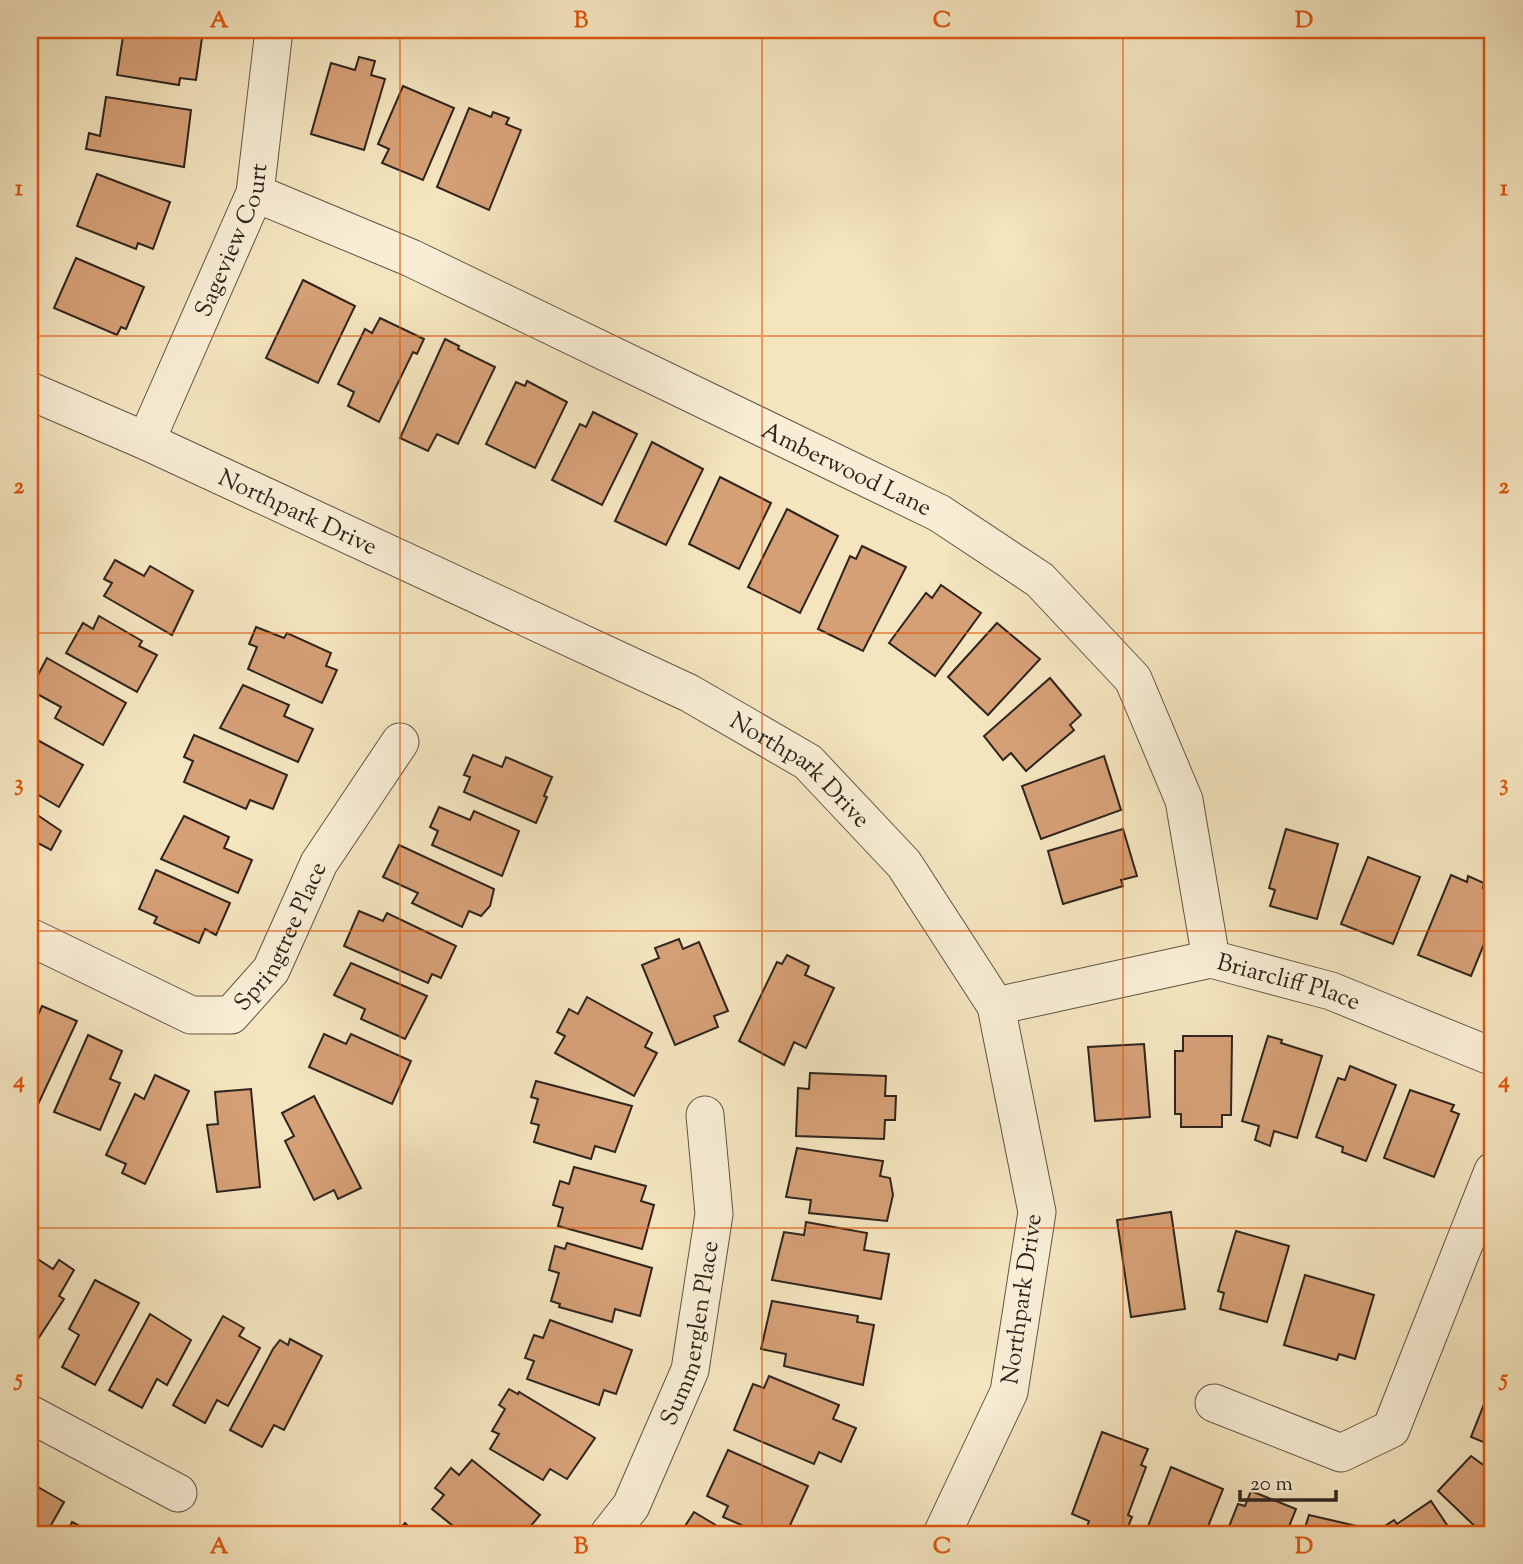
<svg xmlns="http://www.w3.org/2000/svg" width="1523" height="1564" font-family="'Sorts Mill Goudy',serif">
	<style>
		.building { fill: #d6a077; stroke: #2e241d; stroke-width: 2 }
		.lines { fill: none; stroke-linecap: round; stroke-linejoin: round }
		.minor-casing { stroke: #605446; stroke-width: 39 }
		.minor { stroke: #f8eed5; stroke-width: 37 }
		.grid { fill: none; stroke: #df560d; stroke-width: 2; stroke-opacity: 0.55 }
		.labels { text-anchor: middle; stroke-width: 5; stroke-linejoin: round; paint-order: stroke }
		.street-label { font-size: 24px; fill: #2e241d; stroke: #f8eed5 }
		.neatline { fill: none; stroke: #df560d; stroke-width: 2.5 }
		.grid-label { font-size: 23px; text-anchor: middle; font-weight: bold; fill: #df560d }
	</style>
	<rect width="100%" height="100%" fill="#f4e5bf"/>
	<filter id="stains"><feTurbulence type="fractalNoise" baseFrequency=".00286" numOctaves="4"/><feColorMatrix values="0 0 0 0 .2 0 0 0 0 .09 0 0 0 0 .02 0 0 0 .5 -.17"/></filter>
	<radialGradient id="worn" r=".72"><stop offset=".6" stop-color="#630" stop-opacity="0"/><stop offset="1" stop-color="#630" stop-opacity=".3"/></radialGradient>
	<g class="building">
		<polygon points="124,30 203,31 196,80 180,78 179,85 117,75"/>
		<polygon points="1477,30 1493,30 1493,50"/>
		<polygon points="359,57 375,61 371,75 385,79 364,150 311,134 331,63 355,70"/>
		<polygon points="403,86 454,108 423,180 382,163 389,149 378,144"/>
		<polygon points="106,97 191,110 184,167 86,149 89,133 100,136"/>
		<polygon points="469,108 491,117 493,112 509,118 506,124 521,130 489,210 437,187"/>
		<polygon points="97,174 170,202 153,249 138,243 136,249 77,226"/>
		<polygon points="76,258 144,287 126,329 121,327 117,335 54,308"/>
		<polygon points="303,280 355,306 318,383 266,358"/>
		<polygon points="380,318 424,339 417,354 413,352 379,422 348,406 354,392 338,384 365,329 372,333"/>
		<polygon points="445,339 459,346 458,349 495,367 458,444 437,434 428,451 400,438"/>
		<polygon points="527,381 567,402 535,468 486,444 516,382 525,386"/>
		<polygon points="593,412 637,434 602,505 552,480 580,424 586,427"/>
		<polygon points="652,442 703,469 666,545 615,521"/>
		<polygon points="720,477 771,503 739,569 689,544"/>
		<polygon points="787,509 838,536 800,613 748,587"/>
		<polygon points="862,546 906,567 863,651 818,629 850,556 856,559"/>
		<polygon points="115,560 144,576 150,566 193,591 172,635 104,596 112,583 104,579"/>
		<polygon points="941,585 981,613 935,676 889,643 926,593 932,598"/>
		<polygon points="99,616 142,641 139,646 157,655 137,692 66,653 83,623 93,629"/>
		<polygon points="997,623 1040,659 988,715 948,677"/>
		<polygon points="256,627 284,638 287,633 331,653 326,666 337,670 322,703 248,669 257,647 249,644"/>
		<polygon points="47,658 126,703 103,745 55,718 61,707 30,690"/>
		<polygon points="1050,678 1081,715 1070,725 1074,730 1026,771 1011,753 1003,760 984,736"/>
		<polygon points="243,685 289,705 284,716 313,729 298,762 220,728"/>
		<polygon points="194,735 287,775 273,809 250,800 246,809 184,782 193,761 184,757"/>
		<polygon points="30,736 83,765 59,807 30,790"/>
		<polygon points="473,755 502,767 506,757 552,777 544,796 547,797 536,823 464,792 470,777 464,775"/>
		<polygon points="1104,756 1121,810 1041,839 1022,786"/>
		<polygon points="439,807 470,820 474,811 519,831 502,876 432,845 438,831 430,827"/>
		<polygon points="30,810 61,831 51,850 36,842 30,846"/>
		<polygon points="184,816 229,837 224,848 252,860 238,893 161,859"/>
		<polygon points="1123,829 1137,876 1121,880 1123,886 1063,904 1048,851"/>
		<polygon points="1286,829 1338,844 1317,919 1270,906 1275,890 1269,888"/>
		<polygon points="399,845 494,889 490,906 481,916 469,911 462,927 412,903 418,893 383,877"/>
		<polygon points="1368,857 1420,877 1393,944 1341,924"/>
		<polygon points="156,870 230,903 216,935 205,929 199,943 154,923 157,917 139,909"/>
		<polygon points="1451,875 1467,882 1468,876 1484,883 1483,888 1493,893 1493,922 1471,976 1418,955"/>
		<polygon points="359,911 383,921 387,913 456,946 441,978 432,974 428,983 344,946"/>
		<polygon points="679,939 683,949 699,942 728,1011 714,1016 718,1027 675,1045 642,965 659,958 655,948"/>
		<polygon points="787,955 809,966 805,975 834,988 806,1048 794,1042 784,1065 739,1041 777,962 782,964"/>
		<polygon points="351,963 427,996 405,1039 361,1019 365,1009 334,995"/>
		<polygon points="587,997 652,1033 645,1047 657,1053 634,1096 555,1053 565,1036 557,1032 569,1009 578,1014"/>
		<polygon points="42,1006 77,1021 34,1113 30,1111 30,1025 33,1027"/>
		<polygon points="324,1034 346,1044 351,1034 411,1061 392,1104 309,1067"/>
		<polygon points="88,1035 122,1051 110,1079 120,1083 100,1130 54,1112"/>
		<polygon points="1183,1036 1232,1036 1231,1115 1222,1115 1222,1127 1181,1127 1181,1114 1175,1114 1175,1051 1183,1051"/>
		<polygon points="1268,1036 1282,1040 1281,1043 1322,1056 1297,1138 1274,1131 1270,1146 1255,1140 1259,1126 1242,1121"/>
		<polygon points="1144,1044 1150,1117 1095,1121 1088,1047"/>
		<polygon points="1350,1066 1396,1085 1366,1161 1342,1152 1343,1147 1316,1137 1338,1078 1345,1080"/>
		<polygon points="810,1073 886,1076 885,1096 896,1096 895,1120 885,1120 884,1139 796,1136 798,1088 809,1089"/>
		<polygon points="155,1075 189,1091 145,1184 122,1173 126,1164 106,1155 135,1094 144,1099"/>
		<polygon points="536,1081 632,1106 615,1152 595,1146 591,1159 534,1142 539,1125 531,1123 538,1099 531,1097"/>
		<polygon points="251,1089 260,1187 217,1192 207,1125 218,1124 215,1092"/>
		<polygon points="1410,1090 1454,1105 1451,1111 1459,1114 1434,1177 1384,1158"/>
		<polygon points="314,1096 361,1188 338,1199 334,1190 314,1200 285,1141 294,1136 282,1113"/>
		<polygon points="797,1148 883,1161 880,1176 890,1178 893,1195 887,1221 809,1213 811,1200 786,1197"/>
		<polygon points="574,1167 646,1186 641,1201 654,1205 642,1249 558,1226 563,1208 553,1205 560,1181 569,1184"/>
		<polygon points="1171,1212 1185,1309 1131,1317 1117,1220"/>
		<polygon points="806,1222 867,1233 864,1250 889,1254 881,1299 772,1280 784,1232 804,1235"/>
		<polygon points="1236,1231 1289,1246 1267,1322 1220,1309 1224,1293 1218,1291"/>
		<polygon points="567,1243 652,1268 640,1316 615,1309 612,1322 559,1307 560,1304 551,1301 559,1273 549,1270 555,1246 565,1249"/>
		<polygon points="33,1256 53,1269 59,1260 74,1270 59,1296 64,1299 38,1339 30,1334 30,1261"/>
		<polygon points="1305,1275 1374,1295 1355,1359 1339,1354 1337,1360 1284,1345"/>
		<polygon points="95,1280 139,1303 95,1385 62,1367 79,1335 69,1329"/>
		<polygon points="772,1301 858,1316 857,1322 874,1325 863,1385 784,1366 786,1354 761,1349"/>
		<polygon points="150,1314 191,1340 167,1385 157,1379 142,1408 109,1390"/>
		<polygon points="223,1316 244,1328 239,1336 260,1348 228,1406 217,1400 205,1423 173,1405"/>
		<polygon points="550,1320 632,1350 616,1394 604,1390 599,1405 527,1379 534,1361 525,1358 534,1335 543,1338"/>
		<polygon points="290,1339 322,1356 284,1430 274,1425 262,1447 230,1430 273,1349 280,1340 288,1345"/>
		<polygon points="769,1376 839,1405 833,1419 856,1428 841,1462 819,1452 814,1464 734,1430 753,1384 764,1388"/>
		<polygon points="1492,1384 1493,1385 1493,1446 1471,1437"/>
		<polygon points="509,1389 518,1394 519,1392 595,1438 567,1479 550,1469 543,1480 490,1449 499,1434 492,1431 505,1409 499,1405"/>
		<polygon points="1102,1432 1148,1449 1141,1465 1146,1467 1128,1515 1132,1517 1125,1534 1107,1528 1105,1534 1087,1527 1089,1521 1072,1514"/>
		<polygon points="728,1450 808,1486 786,1534 762,1534 723,1517 728,1506 707,1496"/>
		<polygon points="1471,1456 1493,1472 1493,1534 1483,1534 1438,1491"/>
		<polygon points="472,1460 540,1515 524,1534 463,1534 432,1509 444,1495 435,1488 451,1468 459,1475"/>
		<polygon points="1171,1467 1223,1489 1205,1534 1145,1534"/>
		<polygon points="31,1483 64,1502 46,1534 30,1534"/>
		<polygon points="1251,1491 1296,1509 1286,1534 1226,1534 1238,1504 1245,1506"/>
		<polygon points="1431,1501 1453,1534 1386,1534 1382,1528 1394,1520 1397,1524"/>
		<polygon points="694,1512 714,1524 727,1534 680,1534"/>
		<polygon points="1309,1515 1365,1528 1363,1534 1303,1534"/>
		<polygon points="72,1522 95,1534 66,1534"/>
		<polygon points="405,1523 412,1530 415,1526 425,1534 396,1534"/>
	</g>
	<g class="lines">
		<defs>
			<g id="minor">
				<path id="s1" d="M255,193L411,258L939,513L1040,580L1133,679L1184,800L1211,959"/>
				<path id="s2" d="M30,391L146,441L689,693L808,762L904,864L996,1006L1037,1212L1009,1392L942,1534"/>
				<path id="s3" d="M146,441L255,193L274,30"/>
				<path id="s4" d="M30,937L191,1015H231L271,970L319,863L400,742"/>
				<path id="s5" d="M996,1006L1211,959L1331,991L1493,1057"/>
				<polyline points="1214,1403 1341,1453 1391,1429 1493,1171"/>
				<polyline points="30,1414 178,1493"/>
				<path id="s6" d="M609,1534L631,1506L690,1370L714,1214L705,1115"/>
			</g>
		</defs>
		<use href="#minor" class="minor-casing"/>
		<use href="#minor" class="minor"/>
	</g>
	<path class="grid" d="M400,30V1534M762,30V1534M1123,30V1534M30,336H1493M30,633H1493M30,931H1493M30,1228H1493"/>
	<g class="labels">
		<g class="street-label">
			<text dy="8" stroke="none"><textPath href="#s3" startOffset="219">Sageview Court</textPath></text>
			<text dy="8" stroke="none"><textPath href="#s1" startOffset="653">Amberwood Lane</textPath></text>
			<text dy="8" stroke="none"><textPath href="#s2" startOffset="294">Northpark Drive</textPath></text>
			<text dy="8" stroke="none"><textPath href="#s2" startOffset="861">Northpark Drive</textPath></text>
			<text dy="8" stroke="none"><textPath href="#s4" startOffset="313">Springtree Place</textPath></text>
			<text dy="8" stroke="none"><textPath href="#s5" startOffset="301">Briarcliff Place</textPath></text>
			<text transform="translate(1021 1299) rotate(-82)" y="8">Northpark Drive</text>
			<text dy="8" stroke="none"><textPath href="#s6" startOffset="220">Summerglen Place</textPath></text>
		</g>
	</g>
	<rect width="1523" height="1564" fill="none" stroke="#f4e5bf" stroke-width="77"/>
	<path d="M1240 1490v10h96v-10" fill="none" stroke="#2e241d" stroke-width="3.5"/>
	<text x="1250" y="1490" font-size="21" fill="#2e241d" stroke="#f8eed5" stroke-width="5" paint-order="stroke">20 m</text>
	<rect x="38" y="38" width="1446" height="1488" class="neatline"/>
	<g class="grid-label">
		<text x="219" y="27">A</text>
		<text x="581" y="27">B</text>
		<text x="942" y="27">C</text>
		<text x="1304" y="27">D</text>
		<text x="19" y="195">1</text>
		<text x="1504" y="195">1</text>
		<text x="19" y="493">2</text>
		<text x="1504" y="493">2</text>
		<text x="19" y="790">3</text>
		<text x="1504" y="790">3</text>
		<text x="19" y="1087">4</text>
		<text x="1504" y="1087">4</text>
		<text x="19" y="1385">5</text>
		<text x="1504" y="1385">5</text>
		<text x="219" y="1553">A</text>
		<text x="581" y="1553">B</text>
		<text x="942" y="1553">C</text>
		<text x="1304" y="1553">D</text>
	</g>
	<rect width="100%" height="100%" filter="url(#stains)"/>
	<rect width="100%" height="100%" fill="url(#worn)"/>
</svg>
